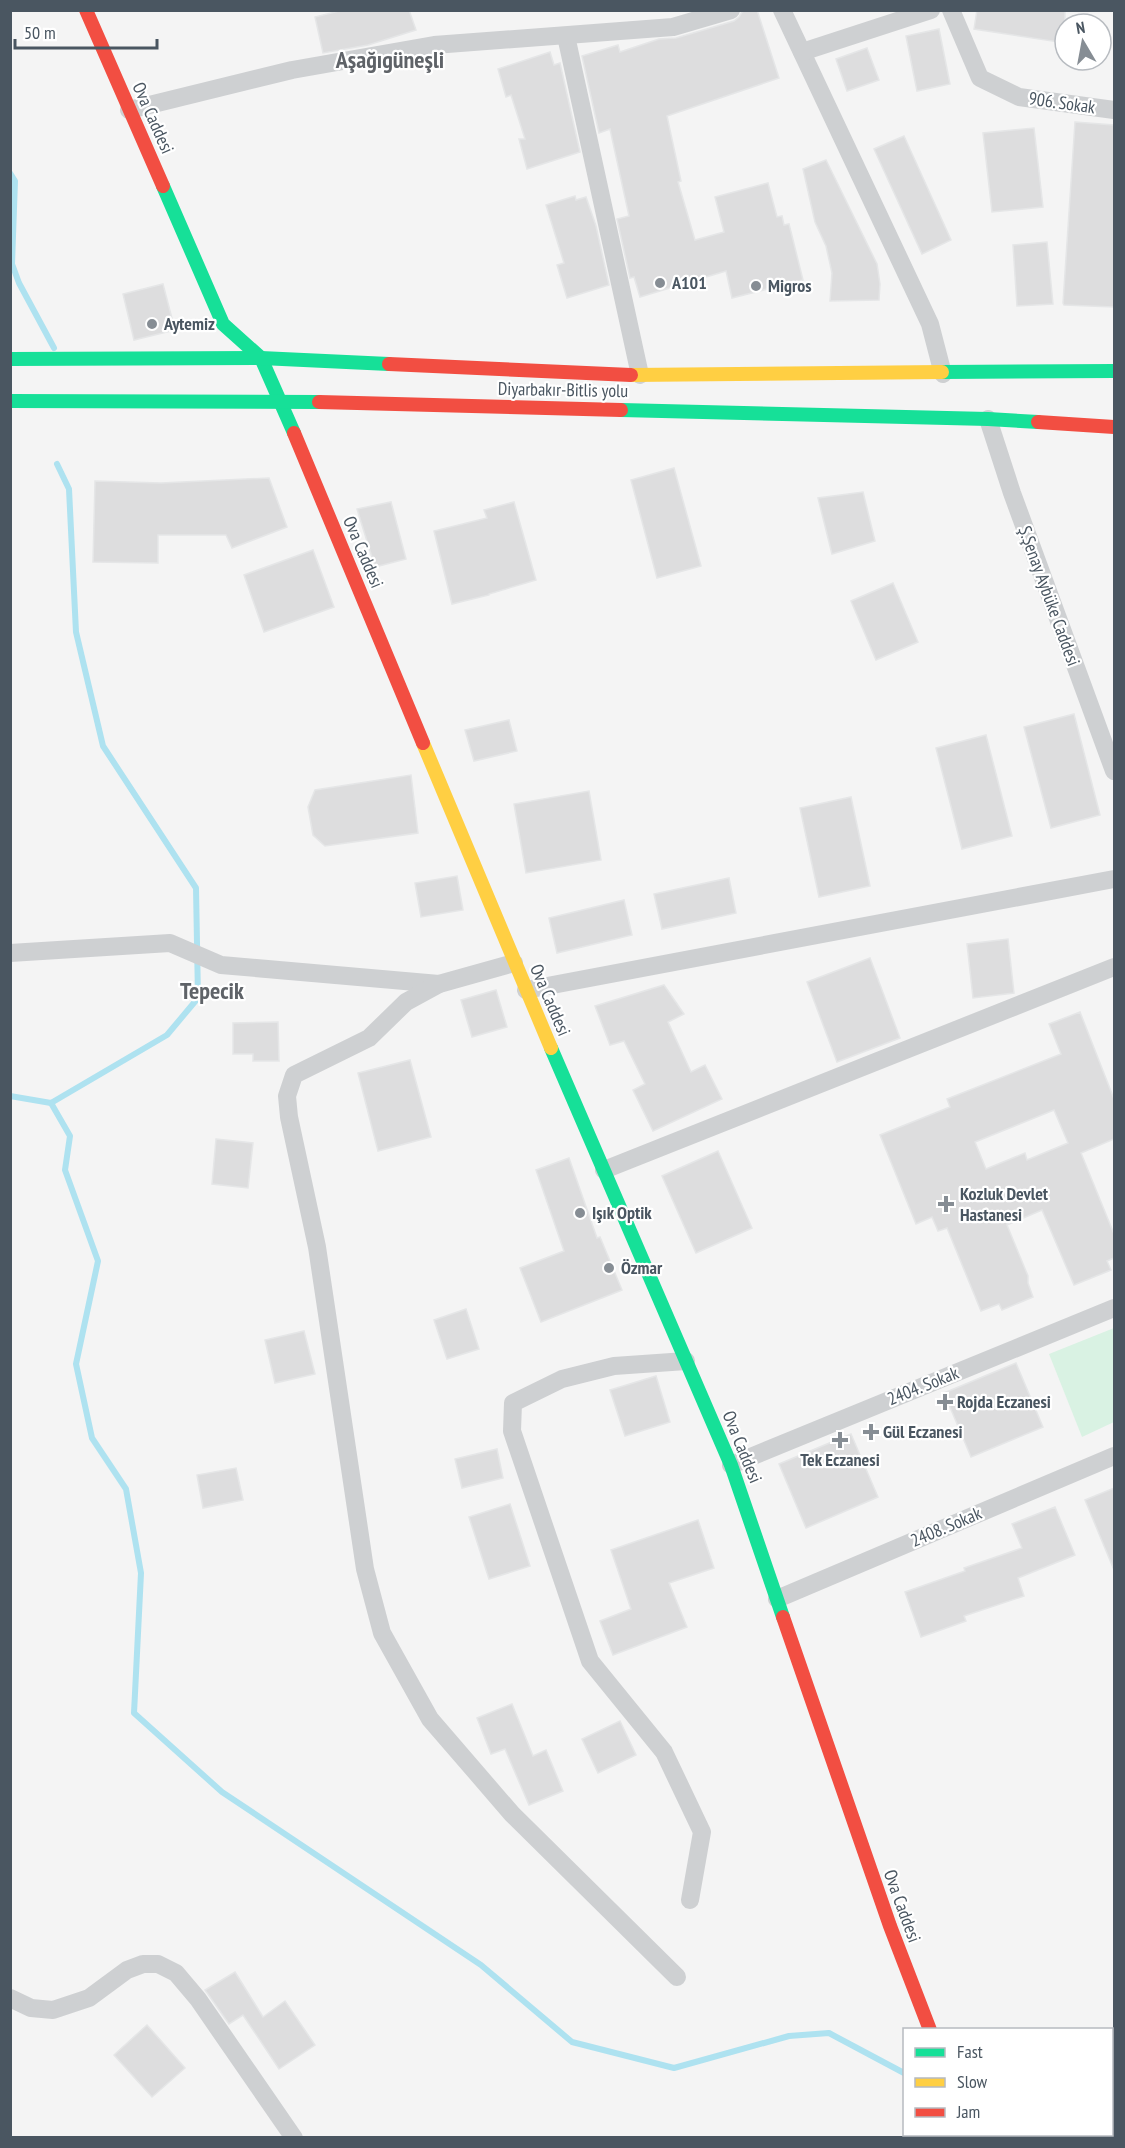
<svg xmlns="http://www.w3.org/2000/svg" width="1125" height="2148" font-family="'PT Sans Narrow',sans-serif">
	<style>
		.green { fill: #d9f2e3 }
		.lines { fill: none; stroke-linecap: round; stroke-linejoin: round }
		.stream { stroke: #aee2f0; stroke-width: 6 }
		.building { fill: #ddddde; stroke: #e5e6e7; stroke-width: 1.5; fill-rule: evenodd }
		.street { stroke: #ced0d2; stroke-width: 18 }
		.fast { stroke: #16e098; stroke-width: 14 }
		.slow { stroke: #ffcf43; stroke-width: 14 }
		.jam { stroke: #f24e42; stroke-width: 14 }
		.poi-dot { fill: #868d94; stroke: #fff; stroke-width: 2 }
		.labels { text-anchor: middle; stroke-width: 4.5; stroke-linejoin: round; paint-order: stroke }
		.street-label { font-size: 18px; fill: #4a5661; stroke: #fff }
		.poi-label { font-size: 18px; font-weight: bold; fill: #4a5661; stroke: #fff; text-anchor: start }
		.district-label { font-size: 24px; font-weight: bold; fill: #5f6368; stroke: #fff }
	</style>
	<rect width="100%" height="100%" fill="#f4f4f4"/>
	<polygon class="green" points="1114,1328 1114,1422 1082,1437 1049,1354"/>
	<g class="lines">
		<g class="stream">
			<polyline points="10,173 15,181 12,264 19,283 54,348"/>
			<polyline points="10,1096 51,1103 167,1035 198,998 196,888 103,746 76,632 69,489 57,464"/>
			<polyline points="51,1103 70,1136 65,1170 98,1261 76,1364 92,1438 126,1489 141,1573 134,1713 222,1792 481,1965 572,2042 674,2068 789,2036 829,2033 904,2073"/>
			<polyline points="1049,2134 1056,2138"/>
		</g>
	</g>
	<g class="building">
		<polygon points="343,10 409,10 416,30 368,45 323,53 315,17"/>
		<polygon points="746,10 757,10 779,78 667,116 681,181 678,182 695,240 724,232 715,197 768,183 777,217 782,216 784,225 789,224 803,280 732,298 726,271 640,297 634,277 630,278 617,219 629,216 610,129 599,133 582,56 618,45 620,52 659,39 676,38 734,21 739,17 742,12"/>
		<polygon points="977,10 1065,10 1065,43 974,29"/>
		<polygon points="939,29 950,84 917,91 906,36"/>
		<polygon points="867,48 879,80 847,91 836,59"/>
		<polygon points="550,52 554,65 560,63 580,152 527,169 519,139 525,139 511,95 506,97 498,69"/>
		<polygon points="1075,122 1114,125 1114,307 1064,305 1063,303"/>
		<polygon points="1034,128 1043,207 992,212 983,133"/>
		<polygon points="904,136 951,240 922,254 874,149"/>
		<polygon points="826,160 877,264 880,284 879,300 830,301 832,273 826,246 815,222 803,169"/>
		<polygon points="575,196 576,200 586,197 596,226 609,285 567,298 557,265 564,263 546,205"/>
		<polygon points="1047,242 1053,304 1017,306 1013,245"/>
		<polygon points="163,284 175,330 134,340 123,294"/>
		<polygon points="674,468 701,566 657,578 631,480"/>
		<polygon points="269,478 287,527 232,548 226,535 158,535 158,563 93,562 95,481 161,483"/>
		<polygon points="863,492 875,541 832,554 818,498"/>
		<polygon points="391,502 406,559 375,567 357,509"/>
		<polygon points="514,502 536,580 489,594 489,595 452,604 434,531 487,518 484,510"/>
		<polygon points="313,550 334,607 264,632 244,575"/>
		<polygon points="893,583 918,642 876,660 851,601"/>
		<polygon points="1074,714 1100,815 1051,828 1024,727"/>
		<polygon points="509,720 517,751 474,761 465,730"/>
		<polygon points="986,735 1012,836 962,849 936,748"/>
		<polygon points="411,775 418,833 325,846 313,835 308,807 315,790"/>
		<polygon points="589,791 601,860 526,873 514,804"/>
		<polygon points="851,797 870,886 819,897 800,808"/>
		<polygon points="457,876 463,910 421,917 415,883"/>
		<polygon points="729,878 736,913 662,929 654,894"/>
		<polygon points="624,900 632,935 557,953 549,918"/>
		<polygon points="1008,939 1014,993 973,998 967,944"/>
		<polygon points="870,958 900,1038 837,1062 807,982"/>
		<polygon points="664,985 684,1014 668,1022 691,1072 705,1065 722,1099 653,1131 633,1090 645,1084 624,1041 610,1045 595,1006"/>
		<polygon points="496,990 507,1027 472,1037 461,1000"/>
		<path d="M1080,1012L1114,1099V1139L1081,1153L1114,1234V1258L1107,1261L1111,1270L1074,1285L1042,1210L1007,1225L1028,1276V1283L1033,1297L1002,1310L999,1304L981,1311L947,1228L938,1231L932,1217L916,1224L880,1135L950,1107L947,1099L1061,1054L1049,1024ZM1054,1110L1068,1143L1027,1160L1025,1153L986,1169L975,1142Z"/>
		<polygon points="278,1022 279,1061 253,1061 253,1054 233,1054 233,1023"/>
		<polygon points="410,1060 431,1137 378,1151 358,1073"/>
		<polygon points="216,1139 253,1143 248,1188 212,1184"/>
		<polygon points="718,1151 752,1228 696,1253 662,1176"/>
		<polygon points="569,1158 597,1238 600,1237 622,1290 541,1322 520,1268 564,1251 536,1170"/>
		<polygon points="466,1309 479,1349 447,1359 434,1320"/>
		<polygon points="304,1331 315,1374 275,1383 265,1340"/>
		<polygon points="1016,1363 1043,1427 971,1457 944,1393"/>
		<polygon points="656,1376 670,1422 625,1436 610,1390"/>
		<polygon points="851,1434 878,1497 806,1528 779,1464"/>
		<polygon points="497,1449 503,1478 462,1488 455,1459"/>
		<polygon points="236,1468 243,1500 203,1508 197,1475"/>
		<polygon points="1114,1488 1114,1570 1085,1500"/>
		<polygon points="510,1504 530,1566 489,1579 469,1517"/>
		<polygon points="1055,1507 1075,1555 1018,1578 1024,1596 964,1616 966,1621 921,1637 905,1592 965,1571 964,1568 1022,1548 1012,1524"/>
		<polygon points="698,1520 714,1568 669,1583 687,1627 613,1655 600,1621 631,1609 611,1550"/>
		<polygon points="512,1704 533,1756 546,1750 563,1791 529,1805 505,1749 491,1754 477,1718"/>
		<polygon points="620,1721 636,1755 598,1773 582,1739"/>
		<polygon points="235,1972 263,2017 285,2001 315,2045 279,2069 243,2015 229,2024 205,1990"/>
		<polygon points="147,2025 185,2068 152,2097 114,2055"/>
	</g>
	<g class="lines">
		<g class="street">
			<polyline points="782,10 930,324 943,374"/>
			<polyline points="951,10 980,78 1019,97 1114,110"/>
			<polyline points="566,36 640,375"/>
			<polyline points="802,52 931,10"/>
			<polyline points="129,110 292,70 434,45 673,27 731,10"/>
			<polyline points="988,419 1012,493 1114,771"/>
			<polyline points="10,953 170,943 221,965 439,984"/>
			<polyline points="514,963 439,984 406,1002 369,1038 294,1075 287,1096 289,1117 317,1247 365,1569 382,1633 430,1719 512,1814 677,1977"/>
			<polyline points="526,990 1114,879"/>
			<polyline points="604,1170 1114,967"/>
			<polyline points="686,1361 614,1366 562,1379 513,1403 512,1431 590,1661 664,1752 702,1832 690,1900"/>
			<polyline points="731,1465 1114,1308"/>
			<polyline points="777,1599 1114,1456"/>
			<polyline points="10,1998 31,2008 53,2010 89,1998 127,1970 143,1964 158,1964 176,1973 198,1999 294,2138"/>
		</g>
		<g class="fast">
			<polyline points="163,186 223,324 261,358 294,433"/>
			<polyline points="10,359 261,358 389,364"/>
			<polyline points="942,372 1114,371"/>
			<polyline points="10,401 319,402"/>
			<polyline points="621,410 988,419 1038,422"/>
			<polyline points="551,1048 731,1465 783,1617"/>
		</g>
		<g class="slow">
			<polyline points="631,375 942,372"/>
			<polyline points="423,743 551,1048"/>
			<polyline points="954,2134 955,2138"/>
		</g>
		<g class="jam">
			<polyline points="86,10 163,186"/>
			<polyline points="389,364 631,375"/>
			<polyline points="319,402 621,410"/>
			<polyline points="1038,422 1114,427"/>
			<polyline points="294,433 423,743"/>
			<polyline points="783,1617 890,1926 930,2030"/>
		</g>
	</g>
	<g class="poi-dot">
		<circle cx="660" cy="283" r="6"/>
		<circle cx="756" cy="286" r="6"/>
		<circle cx="152" cy="324" r="6"/>
		<path d="M943 1195h6v6h6v6h-6v6h-6v-6h-6v-6h6z"/>
		<circle cx="580" cy="1213" r="6"/>
		<circle cx="609" cy="1268" r="6"/>
		<path d="M942 1393h6v6h6v6h-6v6h-6v-6h-6v-6h6z"/>
		<path d="M868 1423h6v6h6v6h-6v6h-6v-6h-6v-6h6z"/>
		<path d="M837 1431h6v6h6v6h-6v6h-6v-6h-6v-6h6z"/>
	</g>
	<g class="labels">
		<g class="street-label">
			<text transform="translate(1062 103) rotate(8)" y="6">906. Sokak</text>
			<text transform="translate(153 118) rotate(66)" y="6">Ova Caddesi</text>
			<text transform="translate(563 390) rotate(1)" y="6">Diyarbakır-Bitlis yolu</text>
			<text transform="translate(363 552) rotate(67)" y="6">Ova Caddesi</text>
			<text transform="translate(1049 596) rotate(70)" y="6">Ş.Şenay Aybüke Caddesi</text>
			<text transform="translate(550 1000) rotate(67)" y="6">Ova Caddesi</text>
			<text transform="translate(923 1386) rotate(-22)" y="6">2404. Sokak</text>
			<text transform="translate(742 1447) rotate(68)" y="6">Ova Caddesi</text>
			<text transform="translate(946 1527) rotate(-23)" y="6">2408. Sokak</text>
			<text transform="translate(902 1906) rotate(70)" y="6">Ova Caddesi</text>
		</g>
		<g class="poi-label">
			<text x="672" y="289">A101</text>
			<text x="768" y="292">Migros</text>
			<text x="164" y="330">Aytemiz</text>
			<text x="960" y="1200">Kozluk Devlet<tspan x="960" dy="21">Hastanesi</tspan></text>
			<text x="592" y="1219">Işık Optik</text>
			<text x="621" y="1274">Özmar</text>
			<text x="957" y="1408">Rojda Eczanesi</text>
			<text x="883" y="1438">Gül Eczanesi</text>
			<text x="840" y="1466" text-anchor="middle">Tek Eczanesi</text>
		</g>
		<g class="district-label">
			<text x="390" y="68">Aşağıgüneşli</text>
			<text x="212" y="999">Tepecik</text>
		</g>
	</g>
	<rect width="1125" height="2148" fill="none" stroke="#4a5661" stroke-width="24"/>
	<rect x="903" y="2028" width="210" height="108" fill="#ffffff" stroke="#b7bbc0" stroke-width="1.5"/>
	<rect x="915" y="2048" width="30" height="9" fill="#16e098" stroke="#b7bbc0" stroke-width="1.5"/>
	<text x="957" y="2058" font-size="18" fill="#4a5661">Fast</text>
	<rect x="915" y="2078" width="30" height="9" fill="#ffcf43" stroke="#b7bbc0" stroke-width="1.5"/>
	<text x="957" y="2088" font-size="18" fill="#4a5661">Slow</text>
	<rect x="915" y="2108" width="30" height="9" fill="#f24e42" stroke="#b7bbc0" stroke-width="1.5"/>
	<text x="957" y="2118" font-size="18" fill="#4a5661">Jam</text>
	<g transform="translate(1083 42) rotate(350)"><circle r="28" fill="#ffffff" stroke="#b7bbc0" stroke-width="1.5"/>
	<path d="M0-4.5L10 22L0 15L-10 22Z" fill="#868d94"/>
	<text y="-9" font-size="16" font-weight="bold" text-anchor="middle" fill="#4a5661">N</text>
	</g>
	<path d="M15 39v9h142v-9" fill="none" stroke="#4a5661" stroke-width="3"/>
	<text x="24" y="39" font-size="18" fill="#4a5661" stroke="#ffffff" stroke-width="4.5" paint-order="stroke">50 m</text>
</svg>
